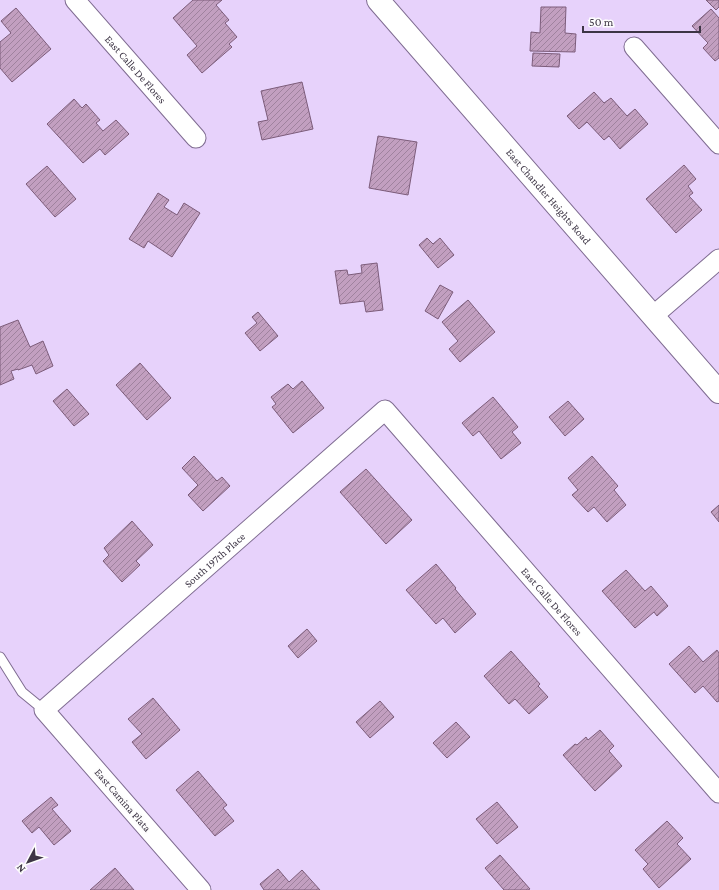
<svg xmlns="http://www.w3.org/2000/svg" width="719" height="890" font-family="'Crimson Pro',serif">
	<style>
		.building { fill: url(#building-hatch); stroke: #7c5c7a }
		.lines { fill: none; stroke-linecap: round; stroke-linejoin: round }
		.service-casing { stroke: #7f6c91; stroke-width: 11 }
		.minor-casing { stroke: #7f6c91; stroke-width: 21 }
		.secondary-casing { stroke: #7f6c91; stroke-width: 24 }
		.service { stroke: #fff; stroke-width: 9 }
		.minor { stroke: #fff; stroke-width: 19 }
		.secondary { stroke: #fff; stroke-width: 22 }
		.labels { text-anchor: middle; stroke-width: 4; stroke-linejoin: round; paint-order: stroke }
		.street-label { font-size: 11px; fill: #3d3545; stroke: #fdfdfd }
	</style>
	<defs>
		<pattern id="building-hatch" width="6" height="6" patternUnits="userSpaceOnUse"><rect width="6" height="6" fill="#c29fc0"/><path d="M-1 1l2-2M0 6l6-6M5 7l2-2" fill="none" stroke="#9f829e"/></pattern>
	</defs>
	<rect width="100%" height="100%" fill="#e7d2fb"/>
	<g class="building">
		<polygon points="193,0 222,0 216,5 229,20 225,23 237,37 229,44 232,47 202,73 187,55 197,46 173,18"/>
		<polygon points="706,0 719,0 719,7 716,10"/>
		<polygon points="541,7 566,7 565,33 576,34 575,52 530,51 531,32 540,33"/>
		<polygon points="16,8 51,49 12,82 0,68 0,42 11,33 1,21"/>
		<polygon points="711,9 719,18 719,58 715,61 703,48 708,43 692,26"/>
		<polygon points="533,53 560,54 559,67 532,66"/>
		<polygon points="302,82 313,129 262,140 258,122 268,120 261,91"/>
		<polygon points="594,92 604,103 611,98 627,116 635,109 648,124 620,149 609,136 604,140 587,122 579,129 567,116"/>
		<polygon points="74,99 82,108 86,104 100,120 96,123 103,131 116,120 129,134 105,155 100,149 83,163 47,124"/>
		<polygon points="378,136 417,142 408,195 369,188"/>
		<polygon points="684,165 696,179 688,186 693,193 689,196 702,210 676,233 646,199"/>
		<polygon points="47,166 76,199 55,217 26,184"/>
		<polygon points="158,193 169,200 164,207 177,215 184,203 200,213 172,257 148,241 144,248 129,239"/>
		<polygon points="427,238 433,244 440,238 454,255 438,268 419,245"/>
		<polygon points="377,263 383,310 366,312 364,301 340,304 335,271 347,270 348,275 362,273 361,265"/>
		<polygon points="440,285 453,292 438,319 425,311"/>
		<polygon points="468,300 495,332 460,362 449,349 458,341 442,322"/>
		<polygon points="258,312 278,336 260,351 245,333 257,323 252,317"/>
		<polygon points="18,320 30,347 43,341 53,366 36,374 32,365 18,370 18,369 11,371 14,379 0,385 0,327"/>
		<polygon points="140,363 171,398 147,420 116,385"/>
		<polygon points="302,381 324,408 293,433 272,407 276,404 271,397 288,384 293,389"/>
		<polygon points="67,389 89,414 74,426 53,401"/>
		<polygon points="493,397 518,427 512,432 521,443 501,459 479,431 473,436 462,423"/>
		<polygon points="568,401 584,419 565,436 549,417"/>
		<polygon points="194,456 217,481 222,477 230,486 203,511 188,495 198,485 182,468"/>
		<polygon points="592,456 618,486 614,490 626,505 607,522 594,507 588,512 572,495 578,490 568,478"/>
		<polygon points="366,469 412,520 386,544 340,492"/>
		<polygon points="719,505 719,522 711,512"/>
		<polygon points="132,521 153,545 136,561 140,565 122,582 103,561 109,555 104,548"/>
		<polygon points="436,564 456,588 455,589 476,614 455,633 443,618 436,624 406,590"/>
		<polygon points="626,570 645,591 651,586 668,606 657,616 654,612 635,628 602,591"/>
		<polygon points="307,629 317,641 298,658 288,646"/>
		<polygon points="689,646 703,662 717,650 719,653 719,701 717,702 703,686 695,693 669,664"/>
		<polygon points="511,651 540,684 538,686 548,697 529,714 515,699 509,704 484,676"/>
		<polygon points="153,698 180,730 146,759 132,742 142,734 128,719"/>
		<polygon points="380,701 394,717 370,738 356,722"/>
		<polygon points="456,722 470,737 447,758 433,743"/>
		<polygon points="600,730 614,746 609,751 622,766 595,791 563,755 575,744 577,745 586,737 588,740"/>
		<polygon points="198,771 227,805 223,808 234,821 215,836 176,790"/>
		<polygon points="51,797 58,805 52,809 71,831 54,845 39,827 32,833 22,821"/>
		<polygon points="497,802 518,827 497,844 476,819"/>
		<polygon points="667,821 683,838 677,844 691,859 659,888 643,869 648,864 635,850"/>
		<polygon points="500,855 530,889 528,890 504,890 485,868"/>
		<polygon points="115,868 134,890 90,890"/>
		<polygon points="278,869 289,882 302,870 320,890 264,890 260,884"/>
	</g>
	<g class="lines">
		<defs>
			<polyline id="service" points="0,657 22,692 44,710"/>
			<g id="minor">
				<path id="s1" d="M75,0L196,138"/>
				<polyline points="634,47 719,144"/>
				<polyline points="653,316 719,259"/>
				<path id="s2" d="M201,890L44,710L385,410L719,793"/>
			</g>
			<g id="secondary">
				<path id="s3" d="M378,0L719,392"/>
			</g>
		</defs>
		<use href="#service" class="service-casing"/>
		<use href="#minor" class="minor-casing"/>
		<use href="#secondary" class="secondary-casing"/>
		<use href="#service" class="service"/>
		<use href="#minor" class="minor"/>
		<use href="#secondary" class="secondary"/>
	</g>
	<g class="labels">
		<g class="street-label">
			<text dy="4" stroke="none"><textPath href="#s1" startOffset="92">East Calle De Flores</textPath></text>
			<text dy="4" stroke="none"><textPath href="#s3" startOffset="260">East Chandler Heights Road</textPath></text>
			<text dy="4" stroke="none"><textPath href="#s2" startOffset="466">South 197th Place</textPath></text>
			<text dy="4" stroke="none"><textPath href="#s2" startOffset="947">East Calle De Flores</textPath></text>
			<text transform="translate(123 800) rotate(49)" y="4">East Camina Plata</text>
		</g>
	</g>
	<g transform="translate(28 862) rotate(229)" stroke="#fdfdfd" stroke-width="3" paint-order="stroke">
	<path d="M0-3L7 15L0 10L-7 15Z" fill="#3d3545"/>
	<text y="-6" font-size="11" font-weight="bold" text-anchor="middle" fill="#3d3545">N</text>
	</g>
	<path d="M583 26v6h117v-6" fill="none" stroke="#3d3545" stroke-width="2"/>
	<text x="589" y="26" font-size="12" fill="#3d3545" stroke="#fdfdfd" stroke-width="3" paint-order="stroke">50 m</text>
</svg>
